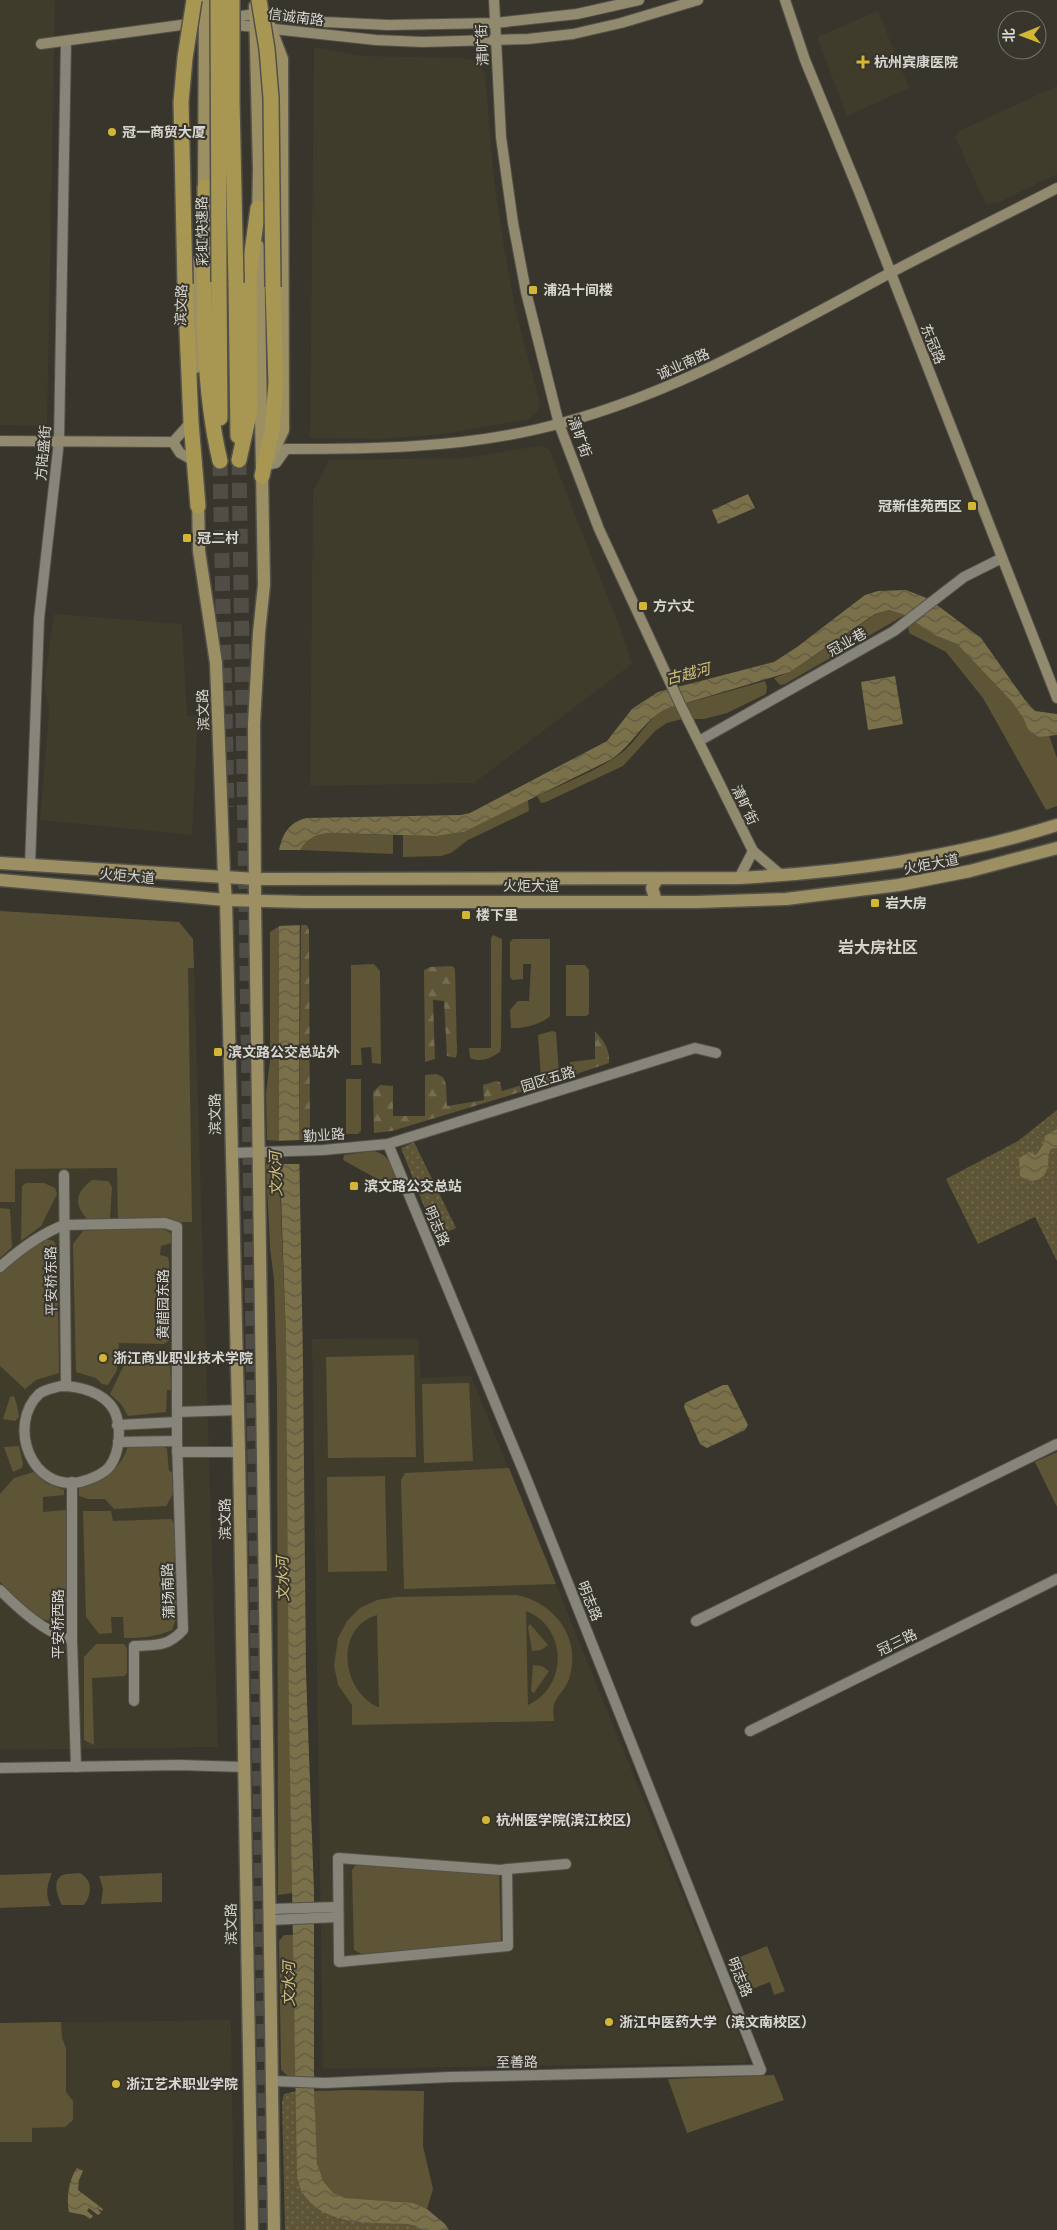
<svg xmlns="http://www.w3.org/2000/svg" width="1057" height="2230" font-family="'Fira Sans Condensed','Noto Sans SC',sans-serif">
	<style>
		.built { fill: #403c2c }
		.grass { fill: #5d5536; fill-rule: evenodd }
		.forest { fill: url(#forest-firs) }
		.park { fill: url(#park-dots) }
		.water { fill: url(#water-waves) }
		.pier { fill: #37352c }
		.lines { fill: none; stroke-linecap: round; stroke-linejoin: round }
		.highway-tunnel { stroke: #4f4d45; stroke-width: 15; stroke-dasharray: 15 8; stroke-linecap: butt }
		.street-casing { stroke: #535149; stroke-width: 12 }
		.secondary-casing { stroke: #535149; stroke-width: 12 }
		.primary-casing { stroke: #535149; stroke-width: 15 }
		.highway-casing { stroke: #535149; stroke-width: 18 }
		.street { stroke: #87847a; stroke-width: 10 }
		.secondary { stroke: #918a6e; stroke-width: 10 }
		.primary { stroke: #9b8f63; stroke-width: 12 }
		.highway { stroke: #a89753; stroke-width: 15 }
		.highway-bridge-casing { stroke: #535149; stroke-width: 18; stroke-linecap: butt }
		.highway-bridge { stroke: #a89753; stroke-width: 15 }
		.poi-dot { fill: #d4b635; stroke: #37352c; stroke-width: 2 }
		.labels { text-anchor: middle; stroke-width: 4; stroke-linejoin: round; paint-order: stroke }
		.street-label { font-size: 14px; fill: #d8d7d1; stroke: #37352c }
		.poi-label { font-size: 14px; font-weight: bold; fill: #d8d7d1; stroke: #37352c; text-anchor: start }
		.water-label { font-size: 15px; font-style: italic; fill: #d1c07e; stroke: #37352c }
		.quarter-label { font-size: 16px; font-weight: bold; fill: #d6d3c8; stroke: #37352c }
	</style>
	<defs>
		<pattern id="forest-firs" width="22" height="20" patternUnits="userSpaceOnUse" patternTransform="scale(1.25)"><rect width="22" height="20" fill="#5d5536"/><path d="M5 1l3.5 6h-7zM16 11l3.5 6h-7z" fill="#746d52"/></pattern>
		<pattern id="park-dots" width="8" height="8" patternUnits="userSpaceOnUse" patternTransform="scale(1.25)"><rect width="8" height="8" fill="#5d5536"/><path d="M2 2h.1M6 6h.1" fill="none" stroke="#746d52" stroke-width="1.8" stroke-linecap="round"/></pattern>
		<pattern id="water-waves" width="16" height="10" patternUnits="userSpaceOnUse" patternTransform="scale(1.25)"><rect width="16" height="10" fill="#7a7049"/><path d="M0 5q4-4 8 0t8 0" fill="none" stroke="#605a44"/></pattern>
	</defs>
	<rect width="100%" height="100%" fill="#37352c"/>
	<g class="built">
		<polygon points="0,0 55,0 47,426 0,425"/>
		<polygon points="878,11 909,88 847,116 817,37"/>
		<polygon points="314,47 362,56 462,58 472,60 481,67 485,74 494,180 507,265 517,316 540,403 537,413 529,419 443,434 383,439 310,438"/>
		<polygon points="1057,86 1057,174 998,203 986,204 955,137 959,131"/>
		<polygon points="538,446 544,446 550,451 620,628 632,664 474,783 310,786 313,492 329,460 466,458"/>
		<polygon points="54,614 182,624 187,716 198,716 192,835 40,820 49,710 44,685"/>
		<polygon points="0,911 179,922 193,939 218,1747 0,1750"/>
		<polygon points="418,1338 421,1378 471,1376 748,2056 745,2063 323,2069 312,1339"/>
		<polygon points="231,2020 234,2230 0,2230 0,2023"/>
	</g>
	<g class="grass">
		<polygon points="889,610 905,615 785,684 780,685 774,678 790,672 876,614"/>
		<polygon points="912,620 934,635 957,644 1012,702 1023,718 1029,732 1039,737 1049,735 1057,758 1057,806 1046,810 983,698 946,652 909,633 908,626"/>
		<path d="M765,681L767,687L766,694L727,713L704,719H682L667,723L655,731L623,766L546,802L541,803L537,796C561,785 608,766 626,749C641,735 648,718 666,709Z"/>
		<polygon points="528,800 529,811 468,840 451,853 441,856 403,857 403,835 437,836 464,832"/>
		<path d="M328,833L393,835V854L300,850C308,838 315,835 328,833Z"/>
		<polygon points="0,911 179,922 193,939 194,968 188,968 192,1222 118,1223 117,1168 15,1169 15,1202 0,1202"/>
		<polygon points="281,925 279,1141 267,1140 266,1093 270,1061 270,932"/>
		<path d="M493,935L502,939L501,1047L500,1052C491,1058 481,1063 470,1058L469,1048H491V938Z"/>
		<path d="M513,939H550V1016C543,1024 522,1029 511,1028L510,1010L518,1001H529L531,964H523V979L512,980L510,977V942Z"/>
		<polygon points="374,964 380,971 381,1064 372,1063 371,1047 361,1048 362,1065 351,1065 351,965"/>
		<polygon points="566,965 585,965 589,970 589,1014 586,1016 566,1016"/>
		<polygon points="552,1031 556,1032 559,1074 541,1079 538,1035"/>
		<polygon points="346,1079 361,1079 361,1131 358,1134 346,1134"/>
		<path d="M371,1151C389,1152 392,1167 398,1181L390,1186L343,1160L344,1155Z"/>
		<polygon points="266,1164 279,1164 286,1338 293,1893 278,1895 277,1388 274,1279 270,1248"/>
		<path d="M92,1180L108,1181L112,1187L110,1219H87C73,1203 76,1193 92,1180Z"/>
		<polygon points="26,1183 44,1183 55,1188 57,1194 41,1226 21,1241 22,1186"/>
		<polygon points="0,1208 10,1209 12,1247 0,1258"/>
		<polygon points="160,1226 172,1234 172,1243 161,1246 160,1255 168,1257 169,1263 170,1340 164,1344 119,1343 117,1370 108,1385 102,1384 96,1378 76,1372 73,1244 83,1231"/>
		<polygon points="45,1239 54,1241 57,1248 59,1373 36,1380 25,1389 0,1366 0,1272 38,1242"/>
		<polygon points="414,1355 416,1457 328,1458 326,1357"/>
		<polygon points="125,1356 170,1359 171,1390 167,1390 166,1412 128,1416 121,1404 110,1394 123,1367"/>
		<polygon points="469,1383 473,1461 424,1463 422,1384"/>
		<polygon points="14,1396 17,1405 19,1417 15,1421 3,1419 10,1397"/>
		<path d="M128,1445L163,1446L167,1449L169,1471L172,1472L173,1494L166,1506L114,1509L105,1499H88L79,1496V1488C100,1484 123,1468 128,1445Z"/>
		<polygon points="19,1446 23,1464 22,1468 13,1472 4,1447"/>
		<polygon points="1057,1452 1057,1507 1035,1462"/>
		<polygon points="509,1468 556,1584 404,1589 401,1480 405,1473"/>
		<path d="M34,1472L46,1483L64,1490V1495L43,1497V1512L66,1510V1605L60,1621C33,1624 16,1599 0,1582V1494L14,1478Z"/>
		<polygon points="385,1476 387,1571 328,1572 327,1477"/>
		<path d="M83,1511H111L113,1521L171,1519L175,1525L177,1605L173,1609L164,1610L165,1616H177L172,1630C156,1637 141,1638 124,1638L123,1617H111L112,1633L99,1634L86,1617Z"/>
		<path d="M517,1595C556,1603 582,1640 569,1679C566,1688 559,1694 555,1702C552,1707 554,1716 554,1721L352,1725V1705L338,1685L334,1666L338,1638L347,1621L360,1608L377,1600L396,1597ZM526,1611C568,1627 568,1687 528,1705ZM377,1615L379,1707H378C340,1690 335,1627 377,1615Z"/>
		<polygon points="530,1624 548,1645 541,1650 532,1651 528,1627"/>
		<polygon points="96,1644 124,1644 127,1648 127,1673 124,1676 92,1678 94,1745 84,1740 84,1657"/>
		<polygon points="533,1665 542,1666 549,1671 534,1693 531,1691"/>
		<polygon points="356,1865 499,1875 501,1942 362,1954 354,1950 352,1870"/>
		<path d="M52,1873C47,1884 45,1896 51,1906L0,1908V1875Z"/>
		<path d="M80,1873C93,1880 92,1895 84,1905H62C58,1898 51,1880 63,1875C67,1873 75,1874 80,1873Z"/>
		<polygon points="162,1873 162,1902 101,1904 103,1889 99,1876"/>
		<polygon points="284,1935 294,1935 294,2008 297,2076 288,2076 281,2070 279,1941"/>
		<polygon points="767,1946 785,1991 774,1995 770,1982 747,1991 735,1959"/>
		<polygon points="61,2022 62,2038 66,2048 66,2092 73,2101 73,2120 65,2127 32,2128 32,2142 0,2142 0,2023"/>
		<polygon points="774,2075 784,2100 687,2133 668,2079"/>
		<path d="M352,2090L424,2091L423,2146L433,2189L427,2209C409,2201 390,2202 371,2200C359,2199 343,2200 333,2193C310,2178 315,2117 314,2091Z"/>
	</g>
	<g class="forest">
		<polygon points="301,925 307,925 309,931 310,1137 306,1140 299,1140"/>
		<polygon points="452,966 455,969 457,1053 456,1058 447,1056 444,1001 433,1000 435,1059 425,1062 424,970 430,967"/>
		<path d="M595,1031C604,1041 610,1049 609,1063L547,1084L392,1131L374,1133L373,1092L380,1085L393,1086V1116H425V1075L436,1074L443,1077L446,1084L447,1106L484,1100L483,1085L496,1081L500,1082L502,1091L570,1070V1062L595,1059Z"/>
	</g>
	<g class="park">
		<polygon points="1057,1110 1057,1261 1035,1217 978,1244 946,1179 1018,1141"/>
		<polygon points="414,1142 456,1228 436,1237 401,1148"/>
		<polygon points="297,2091 297,2173 344,2219 407,2224 416,2226 422,2230 285,2230 282,2102 284,2094"/>
	</g>
	<g class="water">
		<polygon points="748,494 755,508 718,524 712,510"/>
		<path d="M906,590L929,599L981,638L1025,700L1035,711L1057,714V735L1039,737L1029,732L1023,718L1012,702L957,644L934,635L905,615L889,610L875,614L790,672L666,709C644,720 633,744 612,759L464,832L437,836L328,833C315,835 308,838 300,850L299,1140L303,1362L306,1672L314,1891V2091L317,2163L323,2181L333,2193L345,2198L413,2203L427,2209L445,2224L449,2230H422L416,2226L407,2224C372,2222 323,2227 302,2192C299,2187 298,2179 297,2173L289,1715L286,1338L279,1141V850C283,833 289,822 307,818L461,815L470,813L607,741L632,709L658,692L774,662L797,647L865,595L878,591Z"/>
		<polygon points="895,676 903,724 868,730 861,682"/>
		<path d="M1057,1129V1148L1051,1149C1046,1158 1050,1161 1047,1169C1043,1182 1029,1184 1020,1176L1019,1158L1029,1152L1036,1155L1043,1145L1045,1136Z"/>
		<polygon points="723,1385 728,1385 748,1425 745,1430 707,1448 700,1444 684,1407 685,1403"/>
		<path d="M77,2168L83,2171L79,2180L78,2190L103,2209L102,2211L97,2208L101,2213L98,2215L89,2208L87,2211L93,2216L90,2219L84,2215L69,2212C66,2198 69,2179 77,2168Z"/>
	</g>
	<g class="pier">
		<polygon points="277,850 302,850 303,925 278,926"/>
		<polygon points="301,1140 302,1164 277,1164 276,1141"/>
	</g>
	<g class="lines">
		<g class="highway-tunnel">
			<polyline points="239,460 267,2230"/>
			<polyline points="220,461 227,807"/>
		</g>
		<defs>
			<g id="street">
				<polyline points="699,741 894,631 964,577 1002,558"/>
				<polyline points="30,866 39,619 59,441 66,41"/>
				<polyline points="231,1153 323,1150 388,1144 695,1048 716,1053"/>
				<polyline points="64,1175 66,1386"/>
				<path d="M0,1267C19,1250 40,1234 64,1225L165,1223L177,1227V1441L183,1630C168,1647 155,1645 134,1646V1701"/>
				<path d="M61,1386C79,1386 104,1392 114,1410C122,1426 120,1452 110,1466C104,1474 89,1480 80,1482C31,1492 7,1425 39,1394C45,1389 54,1388 61,1386Z"/>
				<polyline points="177,1412 238,1410"/>
				<polyline points="117,1425 177,1422"/>
				<polyline points="118,1442 177,1441"/>
				<polyline points="177,1452 239,1452"/>
				<polyline points="72,1482 72,1640 76,1767"/>
				<path d="M0,1590C19,1609 45,1633 72,1640"/>
				<polyline points="696,1621 1057,1444"/>
				<polyline points="750,1731 1057,1579"/>
				<polyline points="0,1768 179,1765 243,1767"/>
				<polyline points="507,1869 508,1946 339,1962 338,1858 501,1870 507,1869 566,1864"/>
				<polyline points="271,1909 338,1907"/>
				<polyline points="270,1920 338,1917"/>
				<polyline points="273,2081 325,2083 450,2077 761,2070 527,1480 388,1144"/>
			</g>
			<g id="secondary">
				<polyline points="494,0 501,137 513,223 526,292 559,424 599,529 681,706 753,851 781,875"/>
				<polyline points="785,0 805,60 860,194 1057,698"/>
				<polyline points="228,18 255,14 325,22 388,25 495,23 577,14 639,0"/>
				<polyline points="227,24 376,40 423,42 528,39 573,34 621,23 698,0"/>
				<polyline points="41,44 196,23"/>
				<polyline points="0,441 173,442 191,422"/>
				<polyline points="173,442 180,453 194,461"/>
				<path d="M286,449C371,449 455,448 538,429C664,400 777,334 890,273C945,244 1001,217 1057,188"/>
				<polyline points="267,465 276,463 286,449"/>
				<polyline points="739,878 753,851"/>
			</g>
			<g id="primary">
				<polyline points="255,6 259,169 258,218"/>
				<polyline points="264,12 282,59 283,430 270,458"/>
				<polyline points="204,195 205,0"/>
				<polyline points="258,246 264,585 259,633 254,724 255,900 274,2230"/>
				<polyline points="196,367 195,304 198,262"/>
				<polyline points="198,497 199,551 216,663 224,876 226,900 239,1452 252,2230"/>
				<path d="M0,863L256,879L739,878C847,872 953,858 1057,825"/>
				<polyline points="0,880 226,900 307,902 697,902 786,899 899,885 970,871 1057,848"/>
				<polyline points="656,901 652,888 657,879"/>
			</g>
			<g id="highway">
				<path d="M205,187C205,277 199,372 220,461"/>
				<polyline points="219,282 220,418"/>
				<polyline points="236,283 238,436"/>
				<polyline points="185,284 191,422 198,506"/>
				<polyline points="239,460 250,410 249,274 258,208"/>
				<polyline points="262,476 272,430 276,383 273,287"/>
			</g>
		</defs>
		<use href="#street" class="street-casing"/>
		<use href="#secondary" class="secondary-casing"/>
		<use href="#primary" class="primary-casing"/>
		<use href="#highway" class="highway-casing"/>
		<use href="#street" class="street"/>
		<use href="#secondary" class="secondary"/>
		<use href="#primary" class="primary"/>
		<use href="#highway" class="highway"/>
		<defs>
			<g id="highway-bridge">
				<polyline points="218,0 219,282"/>
				<polyline points="232,0 232,101 236,283"/>
				<polyline points="259,0 267,49 271,98 273,287"/>
				<polyline points="185,284 181,102 185,58 194,0"/>
			</g>
		</defs>
		<use href="#highway-bridge" class="highway-bridge-casing"/>
		<use href="#highway-bridge" class="highway-bridge"/>
	</g>
	<g class="poi-dot">
		<path d="M860.5 54.5h5v5h5v5h-5v5h-5v-5h-5v-5h5z"/>
		<circle cx="112" cy="132" r="5"/>
		<rect x="528" y="285" width="10" height="10" rx="2.5"/>
		<rect x="967" y="501" width="10" height="10" rx="2.5"/>
		<rect x="182" y="533" width="10" height="10" rx="2.5"/>
		<rect x="638" y="601" width="10" height="10" rx="2.5"/>
		<rect x="870" y="898" width="10" height="10" rx="2.5"/>
		<rect x="461" y="910" width="10" height="10" rx="2.5"/>
		<rect x="213" y="1047" width="10" height="10" rx="2.5"/>
		<rect x="349" y="1181" width="10" height="10" rx="2.5"/>
		<circle cx="103" cy="1358" r="5"/>
		<circle cx="486" cy="1820" r="5"/>
		<circle cx="609" cy="2022" r="5"/>
		<circle cx="116" cy="2084" r="5"/>
	</g>
	<g class="labels">
		<g class="street-label">
			<text transform="translate(296 17) rotate(7)" y="5">信诚南路</text>
			<text transform="translate(482 45) rotate(-93)" y="5">清旷街</text>
			<text transform="translate(202 231) rotate(-91)" y="5">彩虹快速路</text>
			<text transform="translate(181 305) rotate(-88)" y="5">滨文路</text>
			<text transform="translate(933 344) rotate(68)" y="5">东冠路</text>
			<text transform="translate(683 364) rotate(-24)" y="5">诚业南路</text>
			<text transform="translate(580 437) rotate(70)" y="5">清旷街</text>
			<text transform="translate(43 453) rotate(-85)" y="5">方陆盛街</text>
			<text transform="translate(847 642) rotate(-29)" y="5">冠业巷</text>
			<text transform="translate(203 710) rotate(-92)" y="5">滨文路</text>
			<text transform="translate(745 805) rotate(64)" y="5">清旷街</text>
			<text transform="translate(931 864) rotate(-11)" y="5">火炬大道</text>
			<text transform="translate(127 876) rotate(5)" y="5">火炬大道</text>
			<text x="531" y="891">火炬大道</text>
			<text transform="translate(548 1079) rotate(-17)" y="5">园区五路</text>
			<text transform="translate(215 1114) rotate(-91)" y="5">滨文路</text>
			<text transform="translate(324 1135) rotate(-4)" y="5">勤业路</text>
			<text transform="translate(437 1226) rotate(67)" y="5">明志路</text>
			<text transform="translate(51 1281) rotate(-91)" y="5">平安桥东路</text>
			<text transform="translate(163 1304) rotate(-90)" y="5">黄醋园东路</text>
			<text transform="translate(225 1519) rotate(-91)" y="5">滨文路</text>
			<text transform="translate(168 1591) rotate(-92)" y="5">蒲场南路</text>
			<text transform="translate(590 1601) rotate(68)" y="5">明志路</text>
			<text transform="translate(58 1624) rotate(-90)" y="5">平安桥西路</text>
			<text transform="translate(897 1642) rotate(-26)" y="5">冠三路</text>
			<text transform="translate(231 1924) rotate(-91)" y="5">滨文路</text>
			<text transform="translate(740 1977) rotate(68)" y="5">明志路</text>
			<text transform="translate(517 2062) rotate(-1)" y="5">至善路</text>
		</g>
		<g class="poi-label">
			<text x="874" y="67">杭州宾康医院</text>
			<text x="122" y="137">冠一商贸大厦</text>
			<text x="543" y="295">浦沿十间楼</text>
			<text x="962" y="511" text-anchor="end">冠新佳苑西区</text>
			<text x="197" y="543">冠二村</text>
			<text x="653" y="611">方六丈</text>
			<text x="885" y="908">岩大房</text>
			<text x="476" y="920">楼下里</text>
			<text x="228" y="1057">滨文路公交总站外</text>
			<text x="364" y="1191">滨文路公交总站</text>
			<text x="113" y="1363">浙江商业职业技术学院</text>
			<text x="496" y="1825">杭州医学院(滨江校区)</text>
			<text x="619" y="2027">浙江中医药大学（滨文南校区）</text>
			<text x="126" y="2089">浙江艺术职业学院</text>
		</g>
		<g class="water-label">
			<text transform="translate(688 674) rotate(-14)" y="5">古越河</text>
			<text transform="translate(276 1174) rotate(-91)" y="5">文水河</text>
			<text transform="translate(283 1579) rotate(-91)" y="5">文水河</text>
			<text transform="translate(289 1984) rotate(-90)" y="5">文水河</text>
		</g>
		<g class="quarter-label">
			<text x="878" y="953">岩大房社区</text>
		</g>
	</g>
	<g transform="translate(1022 35) rotate(269)"><circle r="24" fill="#37352c" stroke="#77766e"/>
	<path d="M0-4L9 19L0 12L-9 19Z" fill="#d4b635"/>
	<text y="-8" font-size="14" font-weight="bold" text-anchor="middle" fill="#d8d7d1">北</text>
	</g>
</svg>
